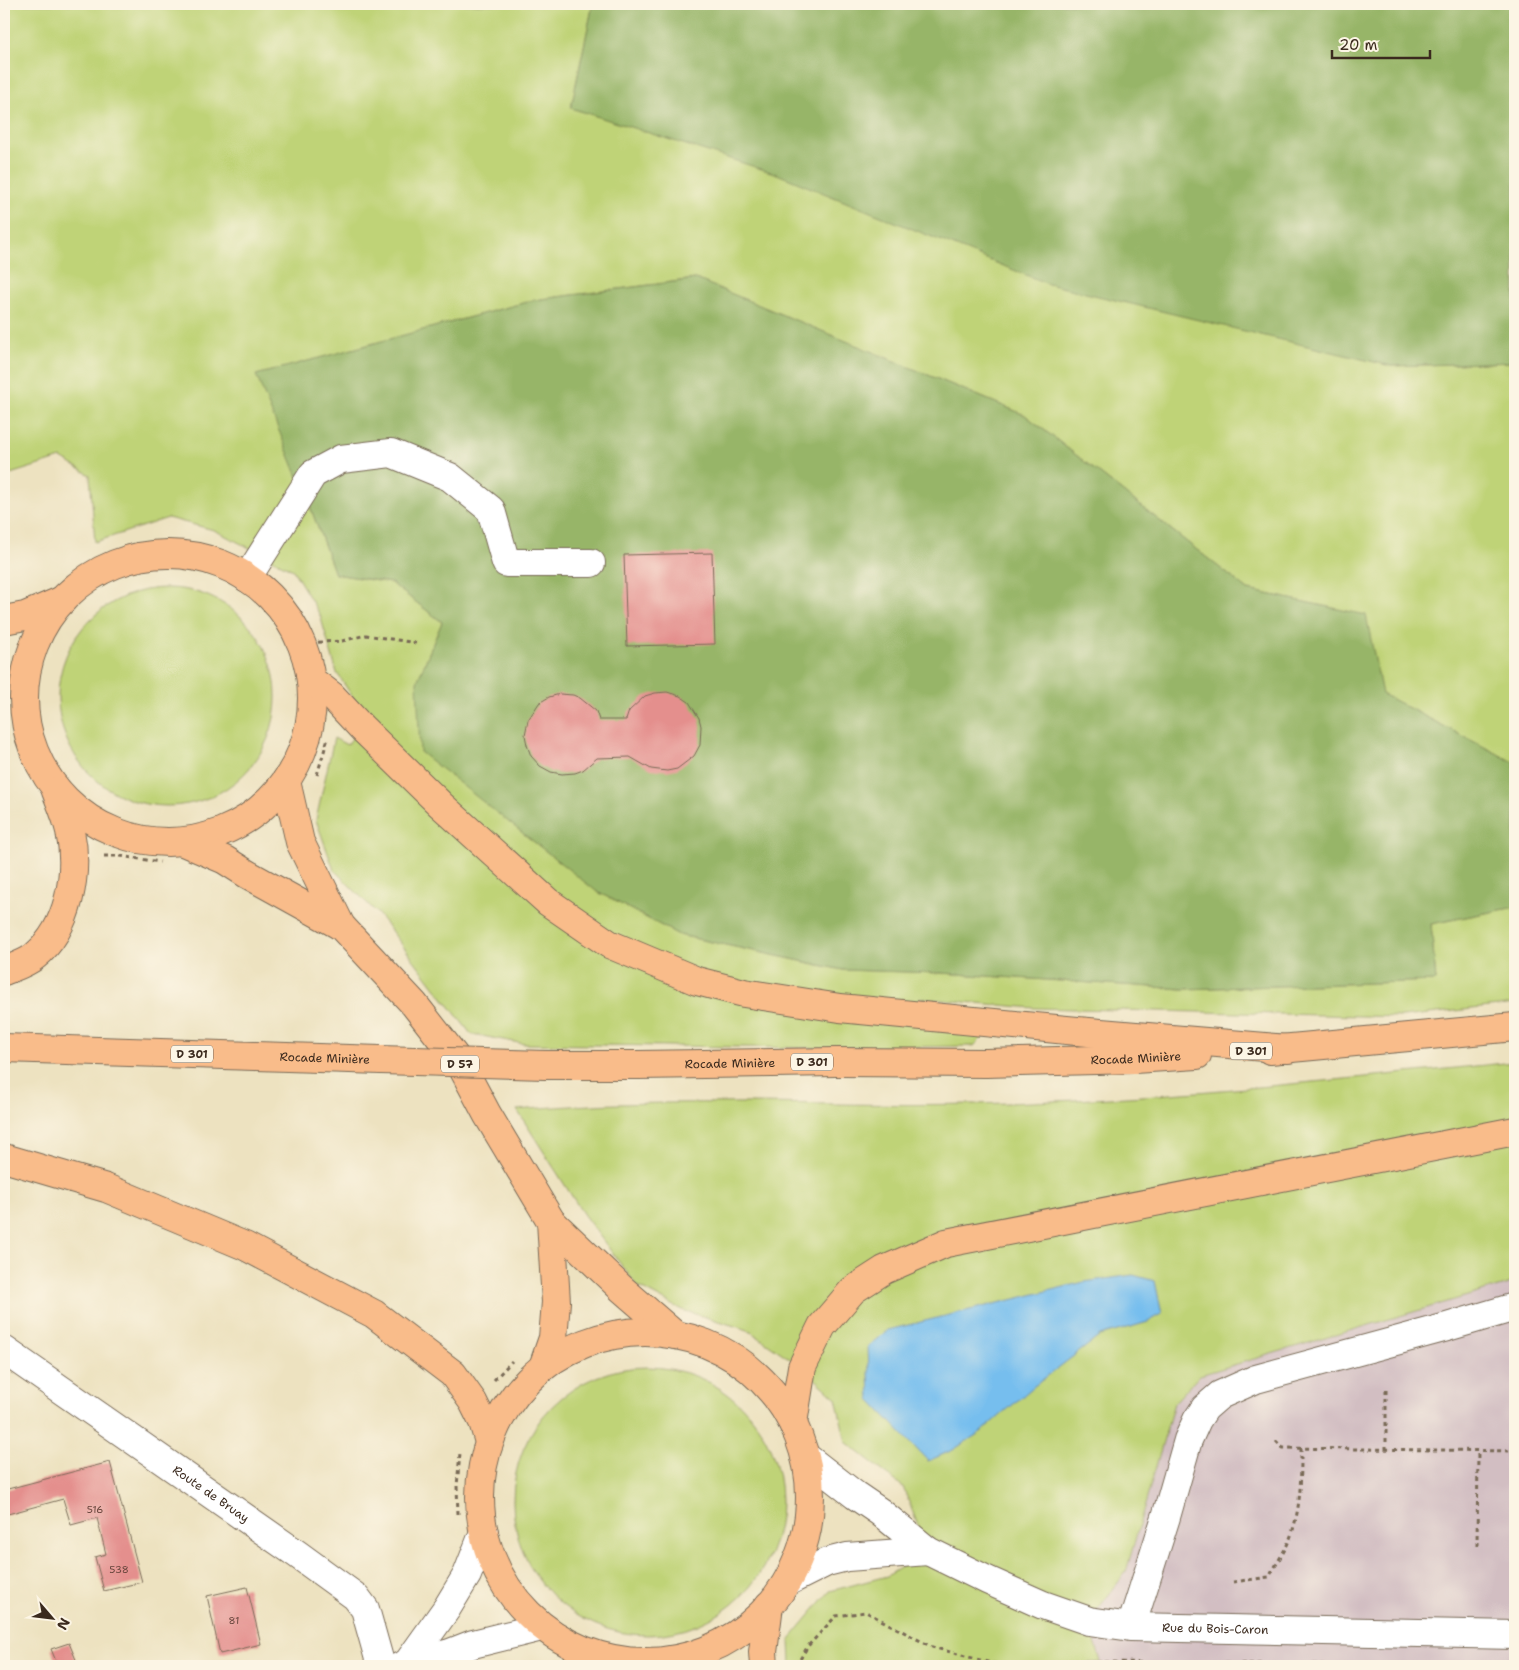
<svg xmlns="http://www.w3.org/2000/svg" width="1519" height="1670" font-family="'Shantell Sans',sans-serif">
	<style>
		.industrial { fill: #d2bec2 }
		.green { fill: #bfd377; stroke: #7d7e4a }
		.forest { fill: #97b568; stroke: #697043 }
		.water { fill: #76beee; stroke: #587486 }
		.building { fill: #e48f8d }
		.lines { fill: none; stroke-linecap: round; stroke-linejoin: round }
		.minor-casing { stroke: #796a57; stroke-width: 30 }
		.major-casing { stroke: #796a57; stroke-width: 30 }
		.highway-casing { stroke: #796a57; stroke-width: 30 }
		.path { stroke: #796a57; stroke-width: 3; stroke-dasharray: 4 4; stroke-linecap: butt }
		.minor { stroke: #fff; stroke-width: 28 }
		.major { stroke: #f9bc8a; stroke-width: 28 }
		.highway { stroke: #f9bc8a; stroke-width: 28 }
		.highway-bridge-casing { stroke: #796a57; stroke-width: 30; stroke-linecap: butt }
		.highway-bridge { stroke: #f9bc8a; stroke-width: 28 }
		.labels { text-anchor: middle; stroke-width: 4.5; stroke-linejoin: round; paint-order: stroke }
		.number-label { font-size: 10px; fill: #65433a }
		.shield { fill: #fcf5e5; stroke: #75675a; stroke-width: 1 }
		.shield-label { font-size: 11px; font-weight: bold; fill: #3b2a1e }
		.street-label { font-size: 12px; fill: #3b2a1e; stroke: #fcf5e5 }
	</style>
	<rect width="100%" height="100%" fill="#fcf5e5"/>
	<filter id="ink" filterUnits="userSpaceOnUse"><feTurbulence type="fractalNoise" baseFrequency=".02" numOctaves="2"/><feDisplacementMap in="SourceGraphic" scale="10" xChannelSelector="R" yChannelSelector="G"/><feConvolveMatrix kernelMatrix="1 2 1 2 8 2 1 2 1" color-interpolation-filters="sRGB"/></filter>
	<filter id="wash" filterUnits="userSpaceOnUse"><feTurbulence type="fractalNoise" baseFrequency=".0096" numOctaves="4" result="noise"/><feDisplacementMap in="SourceGraphic" scale="20" xChannelSelector="R" yChannelSelector="G"/><feGaussianBlur stdDeviation="1.12" result="paint"/><feColorMatrix in="noise" values="0 0 0 0 0 0 0 0 0 0 0 0 0 0 0 0 0 1.4 0 .05"/><feComposite in="paint" operator="in"/></filter>
	<g filter="url(#wash)">
		<rect width="100%" height="100%" fill="#ede2c0"/>
		<polygon class="industrial" points="1515,1282 1515,1666 1057,1666 1101,1662 1089,1621 1126,1572 1174,1403 1201,1375"/>
		<g class="green">
			<polygon points="4,4 593,4 571,108 1391,366 1515,362 1515,763 1381,694 1365,615 1248,590 1025,415 695,279 534,300 257,375 310,506 335,574 391,583 442,622 417,682 596,891 679,935 843,970 941,973 1183,989 1436,981 1431,924 1515,907 1515,1004 1403,1017 1034,1008 919,998 933,1030 984,1036 974,1046 811,1048 525,1044 471,1034 379,915 334,870 316,820 334,738 347,745 367,719 337,673 320,615 293,570 214,530 168,518 95,542 90,475 61,458 4,476"/>
			<circle cx="167" cy="697" r="109"/>
			<path d="M1515,1062V1282L1200,1375L1174,1403L1126,1572L1089,1621L1101,1662L1057,1666H791L790,1639L830,1591L887,1576L928,1551L903,1487L846,1442L836,1398L802,1367L748,1330L682,1310L637,1286L584,1215L517,1110C681,1095 845,1109 1009,1103C1179,1097 1347,1079 1515,1062Z"/>
			<circle cx="647" cy="1501" r="134"/>
		</g>
		<g class="forest">
			<polygon points="593,4 1515,4 1515,362 1391,366 1048,284 777,174 571,108"/>
			<polygon points="696,279 1025,415 1248,590 1366,615 1382,694 1515,763 1515,907 1431,924 1436,981 1183,989 941,973 843,970 679,935 596,891 420,752 417,682 442,622 391,583 335,574 310,506 256,375 534,300"/>
		</g>
		<polygon class="water" points="1133,1275 1155,1281 1162,1314 1148,1322 1100,1336 1033,1387 984,1430 953,1450 928,1461 870,1400 868,1346 888,1330 1084,1282"/>
		<g id="blocks">
			<g class="building">
				<polygon points="712,553 715,644 627,646 624,555"/>
				<polygon points="667,692 680,696 689,702 699,718 701,726 700,745 694,756 677,769 667,771 651,769 630,757 597,758 583,770 575,773 562,774 551,772 540,766 531,756 527,745 525,735 528,720 539,703 549,697 560,694 573,695 580,698 596,711 599,720 626,720 629,711 645,696 655,693"/>
				<polygon points="110,1462 142,1582 104,1591 95,1557 106,1554 97,1518 71,1525 63,1499 4,1515 4,1490"/>
				<polygon points="247,1587 261,1644 220,1654 207,1596"/>
				<polygon points="69,1643 77,1662 66,1666 58,1666 51,1649"/>
			</g>
		</g>
	</g>
	<g filter="url(#ink)">
		<use href="#blocks" fill-opacity="0" stroke="#796a57" stroke-width="1"/>
		<g class="lines">
			<defs>
				<g id="minor">
					<polyline points="247,578 313,474 341,459 391,453 450,477 491,510 506,563 591,563"/>
					<path id="s1" d="M4,1350L297,1554L356,1597L365,1609L381,1666"/>
					<path id="s2" d="M805,1456L855,1495L880,1512L928,1551L987,1580L1043,1605L1089,1621L1131,1627L1515,1635"/>
					<polyline points="787,1582 827,1562 847,1557 928,1551"/>
					<polyline points="1131,1627 1166,1517 1188,1440 1197,1420 1205,1408 1220,1395 1256,1379 1447,1327 1515,1307"/>
					<polyline points="407,1664 447,1608 467,1575 484,1532"/>
					<polyline points="401,1666 450,1653 473,1644 542,1627"/>
				</g>
				<g id="major">
					<circle cx="168" cy="698" r="144"/>
					<polyline points="4,620 25,616 60,601"/>
					<polyline points="286,781 300,842 341,926 414,1004 460,1063 487,1114 551,1221 622,1289 675,1335"/>
					<polyline points="183,842 225,860 247,874 341,926"/>
					<circle cx="645" cy="1497" r="165"/>
					<polyline points="543,1367 553,1338 556,1302 551,1221"/>
					<polyline points="764,1666 763,1652 769,1605"/>
				</g>
				<g id="highway">
					<polyline points="311,680 332,696 362,728 441,805 548,902 609,944 697,981 744,993 840,1008 1077,1031 1288,1049"/>
					<path d="M4,971C14,967 27,963 35,956C69,928 79,873 70,831C67,818 61,804 56,791"/>
					<path id="s3" d="M4,1048L381,1060"/>
					<polyline points="1270,1050 1515,1027"/>
					<path id="s4" d="M638,1065L836,1062L986,1063L1134,1059L1197,1055"/>
					<polyline points="4,1158 106,1188 245,1246 374,1314 453,1374 473,1402 483,1422 489,1442"/>
					<polyline points="793,1423 802,1367 822,1326 853,1290 884,1270 946,1243 1515,1131"/>
				</g>
			</defs>
			<use href="#minor" class="minor-casing"/>
			<use href="#major" class="major-casing"/>
			<use href="#highway" class="highway-casing"/>
			<g class="path">
				<polyline points="302,643 342,641 366,635 416,643"/>
				<polyline points="317,775 328,738"/>
				<polyline points="104,856 120,856 160,862"/>
				<polyline points="494,1380 512,1361"/>
				<polyline points="1276,1441 1283,1448 1515,1451"/>
				<polyline points="1386,1450 1386,1388"/>
				<polyline points="458,1514 457,1486 460,1453"/>
				<polyline points="1477,1546 1478,1451"/>
				<path d="M1233,1582L1269,1577C1277,1563 1287,1548 1292,1533C1301,1505 1301,1477 1301,1448"/>
				<polyline points="796,1666 808,1646 836,1616 866,1612 932,1647 991,1663 1021,1666"/>
				<polyline points="1057,1666 1101,1662 1381,1665"/>
			</g>
			<use href="#minor" class="minor"/>
			<use href="#major" class="major"/>
			<use href="#highway" class="highway"/>
			<defs>
				<polyline id="highway-bridge" points="381,1060 545,1065 638,1065"/>
			</defs>
			<use href="#highway-bridge" class="highway-bridge-casing"/>
			<use href="#highway-bridge" class="highway-bridge"/>
		</g>
	</g>
	<g class="labels">
		<g class="number-label">
			<text x="95" y="1513">516</text>
			<text x="119" y="1573">538</text>
			<text x="234" y="1624">81</text>
		</g>
		<g class="shield">
			<rect x="1230" y="1042.5" width="42" height="17" rx="4"/>
			<rect x="171" y="1045.5" width="42" height="17" rx="4"/>
			<rect x="791" y="1053.5" width="42" height="17" rx="4"/>
			<rect x="441" y="1055.5" width="38" height="17" rx="4"/>
		</g>
		<g class="shield-label">
			<text x="1251" y="1055">D 301</text>
			<text x="192" y="1058">D 301</text>
			<text x="812" y="1066">D 301</text>
			<text x="460" y="1068">D 57</text>
		</g>
		<g class="street-label">
			<text dy="4" stroke="none"><textPath href="#s4" startOffset="498">Rocade Minière</textPath></text>
			<text dy="4" stroke="none"><textPath href="#s3" startOffset="321">Rocade Minière</textPath></text>
			<text dy="4" stroke="none"><textPath href="#s4" startOffset="92">Rocade Minière</textPath></text>
			<text dy="4" stroke="none"><textPath href="#s1" startOffset="252">Route de Bruay</textPath></text>
			<text dy="4" stroke="none"><textPath href="#s2" startOffset="458">Rue du Bois-Caron</textPath></text>
		</g>
	</g>
	<rect width="1519" height="1670" fill="none" stroke="#fcf5e5" stroke-width="20"/>
	<g transform="translate(52 1618) rotate(118)" stroke="#fcf5e5" stroke-width="4" paint-order="stroke">
	<path d="M0-4L9 19L0 12L-9 19Z" fill="#3b2a1e"/>
	<text y="-8" font-size="14" font-weight="bold" text-anchor="middle" fill="#3b2a1e">N</text>
	</g>
	<path d="M1332 50v8h98v-8" fill="none" stroke="#3b2a1e" stroke-width="2.5"/>
	<text x="1339" y="50" font-size="15" fill="#3b2a1e" stroke="#fcf5e5" stroke-width="4" paint-order="stroke">20 m</text>
</svg>
